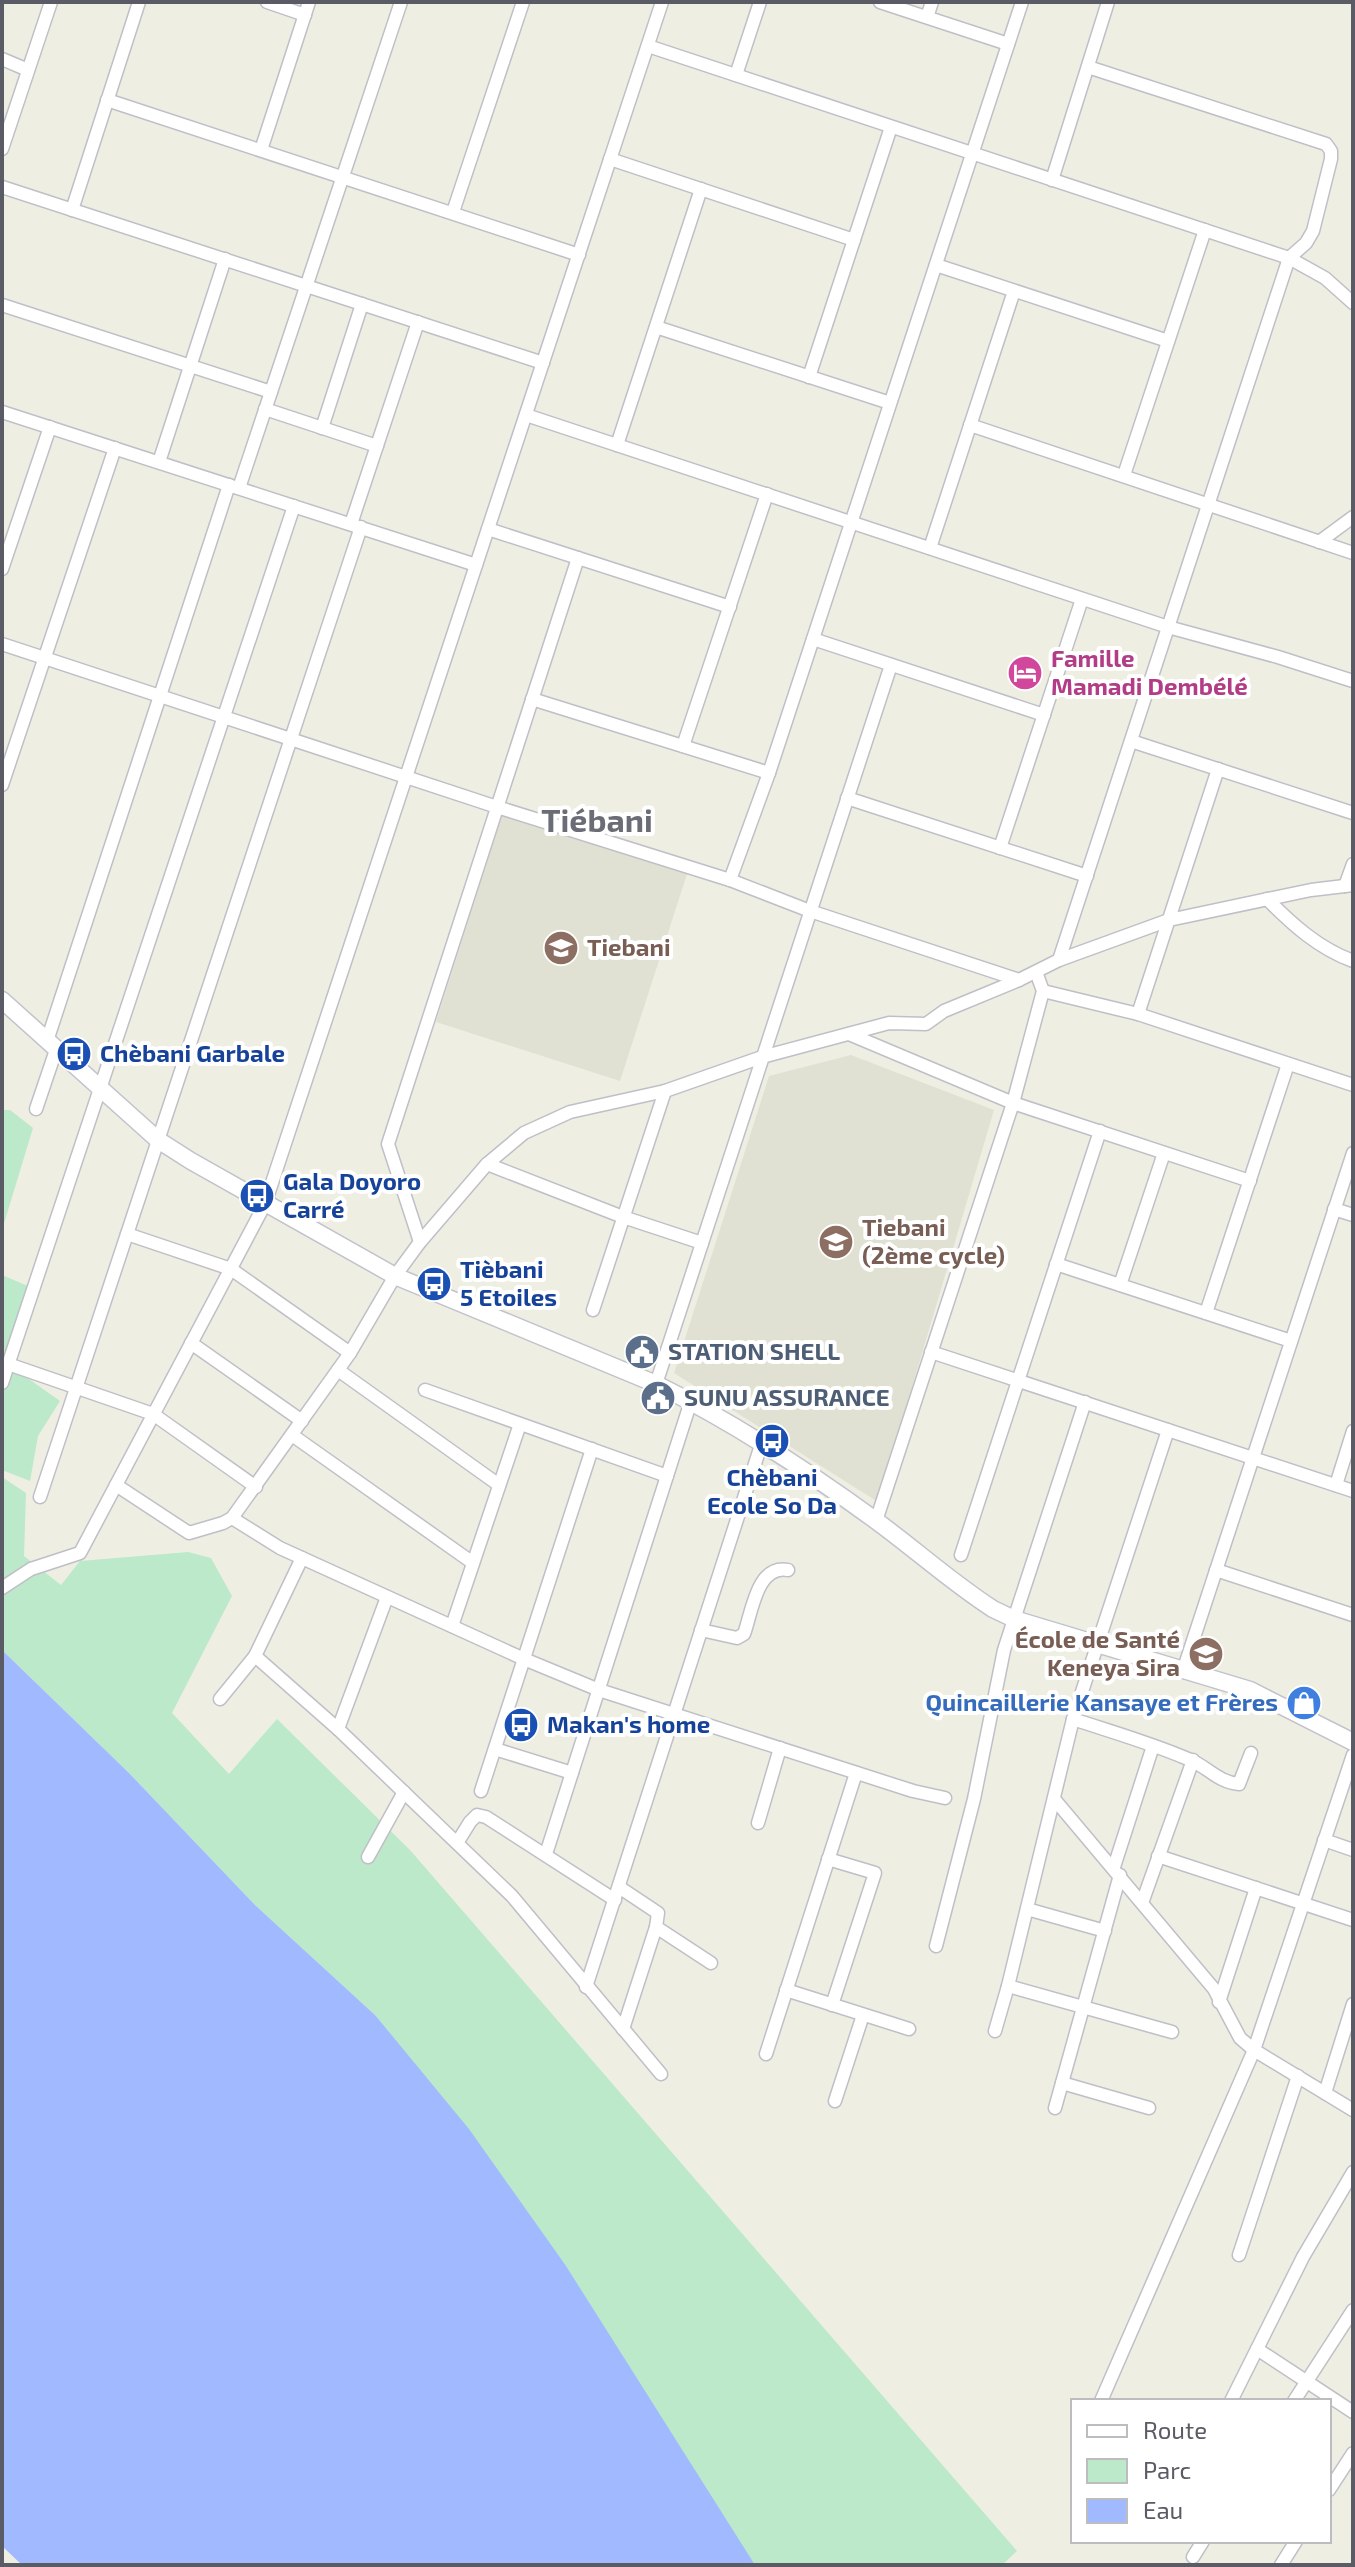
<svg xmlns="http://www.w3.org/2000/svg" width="1355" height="2567" font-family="'Exo 2',sans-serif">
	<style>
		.education { fill: #e0e1d2 }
		.green { fill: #bbe9c9 }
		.water { fill: #a1baff }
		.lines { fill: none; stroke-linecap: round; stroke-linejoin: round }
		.street-casing { stroke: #bfbfc7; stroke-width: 15 }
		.secondary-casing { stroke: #c1c2cc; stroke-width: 19 }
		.street { stroke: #fff; stroke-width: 12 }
		.secondary { stroke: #fff; stroke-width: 16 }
		.labels { text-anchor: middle; stroke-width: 8; stroke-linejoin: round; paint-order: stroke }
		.hotel-label { font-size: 24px; font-weight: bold; fill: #b23c85; stroke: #fff; text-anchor: start }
		.education-label { font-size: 24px; font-weight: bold; fill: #785e54; stroke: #fff; text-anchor: start }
		.transit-label { font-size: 24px; font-weight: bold; fill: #164399; stroke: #fff; text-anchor: start }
		.service-label { font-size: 24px; font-weight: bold; fill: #4e5e75; stroke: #fff; text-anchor: start }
		.shop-label { font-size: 24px; font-weight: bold; fill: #366cbe; stroke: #fff; text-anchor: end }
		.district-label { font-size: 32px; font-weight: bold; fill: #6b6d76; stroke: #fff }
	</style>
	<rect width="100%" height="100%" fill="#eeefe2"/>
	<g class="education">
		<polygon points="502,815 687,874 620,1081 436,1022"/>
		<polygon points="851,1055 994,1110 878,1502 674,1373 769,1076"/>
	</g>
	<g class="green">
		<polygon points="2,1110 10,1110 33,1128 2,1230"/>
		<polygon points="2,1275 28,1286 16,1370 60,1401 38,1436 30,1481 2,1470"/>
		<polygon points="2,1477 26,1493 24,1556 61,1585 80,1561 188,1552 211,1558 232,1596 172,1713 229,1774 277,1719 410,1850 1017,2551 1002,2565 755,2565 375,2015 255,1905 129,1773 2,1650"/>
	</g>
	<polygon class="water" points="2,1650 129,1773 255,1905 375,2015 469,2129 566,2266 755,2565 22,2565 2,2546"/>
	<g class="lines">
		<defs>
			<g id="street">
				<polyline points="267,2 305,15"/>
				<polyline points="880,2 1008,44"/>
				<polyline points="927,17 932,2"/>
				<polyline points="648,46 1289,258 1325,278 1353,303"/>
				<polyline points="2,59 28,70"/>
				<polyline points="736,75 760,2"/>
				<polyline points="107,100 579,255"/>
				<polyline points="2,149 51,2"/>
				<polyline points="261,150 309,2"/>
				<polyline points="610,159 854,240"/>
				<polyline points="1052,180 1108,2"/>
				<polyline points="2,187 543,363"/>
				<polyline points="72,210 139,2"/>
				<polyline points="453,212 523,2"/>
				<polyline points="936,265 1168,341"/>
				<polyline points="2,305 271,392"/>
				<polyline points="656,327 890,403"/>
				<polyline points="809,377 891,127"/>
				<polyline points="265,409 377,446"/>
				<polyline points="2,412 476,565"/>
				<polyline points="526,415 1168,627 1278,657 1353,681"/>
				<polyline points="970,425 1353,553"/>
				<polyline points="322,428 362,304"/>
				<polyline points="617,445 701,189"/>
				<polyline points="159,462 225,259"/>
				<polyline points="1124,475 1205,230"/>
				<polyline points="239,488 401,2"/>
				<polyline points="351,524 418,322"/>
				<polyline points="488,529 730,607"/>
				<polyline points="1319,542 1353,517"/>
				<polyline points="930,548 1014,291"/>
				<polyline points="2,569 50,427"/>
				<polyline points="813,639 1044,715"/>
				<polyline points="2,644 497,807 730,880 810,911 1019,980"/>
				<polyline points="532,699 769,773"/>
				<polyline points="1131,741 1353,813"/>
				<polyline points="683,746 767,494"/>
				<polyline points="2,785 115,448"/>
				<polyline points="847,798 1087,876"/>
				<polyline points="1000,848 1082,599"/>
				<polyline points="730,880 769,773 1022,2"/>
				<polyline points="1345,886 1353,864"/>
				<path d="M1267,899C1293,925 1318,948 1353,961"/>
				<polyline points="1059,960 1289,258 1306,243 1313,231 1331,159 1331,151 1326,144 1088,67"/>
				<polyline points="1043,991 1138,1014 1353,1085"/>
				<polyline points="1138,1014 1218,769"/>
				<polyline points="849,1034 1013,1103 1250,1181"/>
				<polyline points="47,1041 229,485"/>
				<polyline points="36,1109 56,1050"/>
				<polyline points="487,1164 623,1217 702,1243"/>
				<polyline points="1334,1209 1353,1215"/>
				<polyline points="127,1234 231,1269 350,1353"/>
				<polyline points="420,1242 388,1144 578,558"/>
				<polyline points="1056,1264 1291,1341"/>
				<polyline points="1120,1285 1164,1153"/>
				<polyline points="593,1310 665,1091"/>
				<polyline points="1206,1313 1288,1064"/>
				<polyline points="191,1343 302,1421"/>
				<polyline points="931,1352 1353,1491"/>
				<polyline points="8,1364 153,1414 256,1487"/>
				<polyline points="338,1370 499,1485"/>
				<polyline points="2,1383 294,506"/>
				<polyline points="656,1384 891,665"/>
				<polyline points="425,1390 667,1476"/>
				<polyline points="292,1435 473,1563"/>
				<polyline points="116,1485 189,1533 223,1523 232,1518 350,1353 395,1276 420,1242 487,1164 524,1133 570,1112 665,1091 762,1057 889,1023 926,1024 944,1011 1019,980 1059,960 1169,920 1311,890 1353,885"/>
				<polyline points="1336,1485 1353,1431"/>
				<polyline points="40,1497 361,527"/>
				<polyline points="232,1518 280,1548 524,1659 599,1690 913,1791 945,1798"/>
				<polyline points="876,1521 1013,1103 1043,991 1036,972"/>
				<polyline points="961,1555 1100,1131"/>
				<polyline points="1216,1570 1353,1615"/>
				<polyline points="2,1588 31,1569 80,1553 265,1204 662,2"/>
				<polyline points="452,1626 520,1424"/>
				<path d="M701,1630L737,1638L744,1634C752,1612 757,1564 788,1570"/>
				<polyline points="255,1656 338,1729 512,1896 661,2074"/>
				<polyline points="1184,1668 1353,1153"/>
				<polyline points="220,1699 255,1656 302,1558"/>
				<path d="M1073,1719C1112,1732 1151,1743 1188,1759C1207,1766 1217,1782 1239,1784L1251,1753"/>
				<polyline points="338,1729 387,1597"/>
				<polyline points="495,1749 572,1773"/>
				<polyline points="481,1791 592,1449"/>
				<polyline points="1055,1800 1214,1989 1240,2038 1254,2050 1353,2110"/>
				<polyline points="758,1823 780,1748"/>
				<polyline points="1324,1840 1353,1850"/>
				<polyline points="457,1843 470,1822 477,1815 486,1817 615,1900"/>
				<polyline points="546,1854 691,1401"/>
				<polyline points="1158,1856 1353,1920"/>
				<polyline points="368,1857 404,1792"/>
				<polyline points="828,1859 875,1873 832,2005"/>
				<polyline points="1114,1867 1153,1746"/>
				<polyline points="619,1887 658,1913 656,1927 711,1963"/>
				<polyline points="1142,1903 1193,1760"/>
				<polyline points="1027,1909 1105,1931"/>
				<polyline points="936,1946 974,1799 1004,1650 1085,1402"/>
				<polyline points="1008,1986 1172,2032"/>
				<polyline points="586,1987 762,1442"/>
				<polyline points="786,1990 909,2029"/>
				<polyline points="1219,2002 1256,1888"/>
				<polyline points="623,2029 656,1927"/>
				<polyline points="995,2031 1008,1986 1073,1719 1168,1430"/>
				<polyline points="766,2054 856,1773"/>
				<polyline points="1062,2083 1149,2108"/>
				<polyline points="1325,2093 1353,2004"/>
				<polyline points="835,2101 863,2015"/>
				<polyline points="1055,2108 1120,1875"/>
				<polyline points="1239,2255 1298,2076"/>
				<polyline points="1257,2349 1353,2412"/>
				<polyline points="1101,2401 1254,2050 1353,1755"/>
				<polyline points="1231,2401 1303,2257 1353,2172"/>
				<polyline points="1294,2401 1353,2310"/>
				<polyline points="1329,2490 1353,2453"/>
				<polyline points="1193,2557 1203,2541"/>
				<polyline points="1281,2565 1296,2541"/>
			</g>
			<path id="secondary" d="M2,1000L158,1140L191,1161L395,1276L656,1384C733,1422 805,1469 875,1520C915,1549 951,1582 993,1609L1014,1619L1250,1690L1353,1742"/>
		</defs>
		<use href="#street" class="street-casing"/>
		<use href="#secondary" class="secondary-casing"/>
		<use href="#street" class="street"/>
		<use href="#secondary" class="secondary"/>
	</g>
	<defs>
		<symbol id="hotel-disc" viewBox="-11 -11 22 22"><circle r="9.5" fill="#d1479c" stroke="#fff"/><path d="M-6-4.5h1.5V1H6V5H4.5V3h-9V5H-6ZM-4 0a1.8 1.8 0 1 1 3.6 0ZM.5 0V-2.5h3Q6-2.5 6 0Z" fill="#fff"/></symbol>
		<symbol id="school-disc" viewBox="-11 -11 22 22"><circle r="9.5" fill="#8d6e63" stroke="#fff"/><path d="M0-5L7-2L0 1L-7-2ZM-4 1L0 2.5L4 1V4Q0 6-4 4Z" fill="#fff"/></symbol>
		<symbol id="bus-disc" viewBox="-11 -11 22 22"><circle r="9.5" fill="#1a4fb4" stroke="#fff"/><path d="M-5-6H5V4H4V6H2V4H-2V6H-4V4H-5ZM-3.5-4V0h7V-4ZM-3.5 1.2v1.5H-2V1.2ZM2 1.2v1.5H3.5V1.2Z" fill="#fff"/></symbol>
		<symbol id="civic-disc" viewBox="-11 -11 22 22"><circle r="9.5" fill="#5c6f8a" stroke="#fff"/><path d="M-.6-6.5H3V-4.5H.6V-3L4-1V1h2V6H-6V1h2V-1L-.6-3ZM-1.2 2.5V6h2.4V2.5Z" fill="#fff"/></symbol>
		<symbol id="shop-disc" viewBox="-11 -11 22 22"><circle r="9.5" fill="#3f7fe0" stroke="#fff"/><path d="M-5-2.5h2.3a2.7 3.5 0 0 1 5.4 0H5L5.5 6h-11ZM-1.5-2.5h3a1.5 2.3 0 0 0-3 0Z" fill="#fff"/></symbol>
	</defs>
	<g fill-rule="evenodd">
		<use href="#hotel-disc" x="1005" y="653" width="40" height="40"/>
		<use href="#school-disc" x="541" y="928" width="40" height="40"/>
		<use href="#bus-disc" x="54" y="1034" width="40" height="40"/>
		<use href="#bus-disc" x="237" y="1176" width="40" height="40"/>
		<use href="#school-disc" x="816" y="1222" width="40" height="40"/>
		<use href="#bus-disc" x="414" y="1264" width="40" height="40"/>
		<use href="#civic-disc" x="622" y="1332" width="40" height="40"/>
		<use href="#civic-disc" x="638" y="1378" width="40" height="40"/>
		<use href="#bus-disc" x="752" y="1421" width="40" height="40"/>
		<use href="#school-disc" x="1186" y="1634" width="40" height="40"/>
		<use href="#shop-disc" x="1284" y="1683" width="40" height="40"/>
		<use href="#bus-disc" x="501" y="1705" width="40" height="40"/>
	</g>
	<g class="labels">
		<g class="hotel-label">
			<text x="1051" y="667">Famille<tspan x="1051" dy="28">Mamadi Dembélé</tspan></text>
		</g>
		<g class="education-label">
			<text x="587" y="956">Tiebani</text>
			<text x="862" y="1236">Tiebani<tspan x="862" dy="28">(2ème cycle)</tspan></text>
			<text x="1180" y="1648" text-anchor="end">École de Santé<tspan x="1180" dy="28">Keneya Sira</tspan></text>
		</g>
		<g class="transit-label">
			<text x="100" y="1062">Chèbani Garbale</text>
			<text x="283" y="1190">Gala Doyoro<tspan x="283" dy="28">Carré</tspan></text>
			<text x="460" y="1278">Tièbani<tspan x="460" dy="28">5 Etoiles</tspan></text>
			<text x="772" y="1486" text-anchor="middle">Chèbani<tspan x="772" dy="28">Ecole So Da</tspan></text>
			<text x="547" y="1733">Makan's home</text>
		</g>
		<g class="service-label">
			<text x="668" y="1360">STATION SHELL</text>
			<text x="684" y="1406">SUNU ASSURANCE</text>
		</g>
		<g class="shop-label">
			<text x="1278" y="1711">Quincaillerie Kansaye et Frères</text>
		</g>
		<g class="district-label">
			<text x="597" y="832">Tiébani</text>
		</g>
	</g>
	<rect width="1355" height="2567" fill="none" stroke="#5a5b64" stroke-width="8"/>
	<rect x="1071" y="2399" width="260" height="144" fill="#ffffff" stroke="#bdbdc1" stroke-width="2"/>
	<rect x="1087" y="2425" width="40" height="12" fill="#ffffff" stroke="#bdbdc1" stroke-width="2"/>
	<text x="1143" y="2439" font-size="24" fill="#5a5b64">Route</text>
	<rect x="1087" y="2459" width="40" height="24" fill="#bbe9c9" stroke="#bdbdc1" stroke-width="2"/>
	<text x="1143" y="2479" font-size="24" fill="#5a5b64">Parc</text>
	<rect x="1087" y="2499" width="40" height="24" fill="#a1baff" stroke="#bdbdc1" stroke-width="2"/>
	<text x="1143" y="2519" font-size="24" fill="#5a5b64">Eau</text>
</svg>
